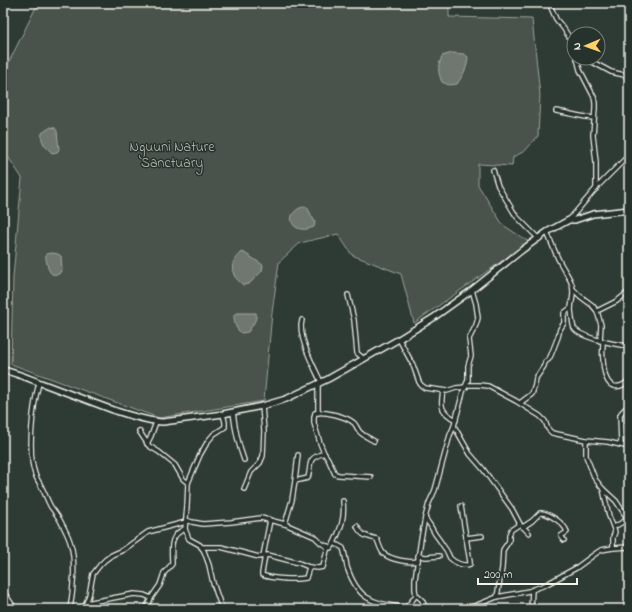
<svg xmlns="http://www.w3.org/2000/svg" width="632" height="612" font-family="'Indie Flower',sans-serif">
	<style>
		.green { fill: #48524c; stroke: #9ea29a }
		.water { fill: #6f7770; stroke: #a4a8a0 }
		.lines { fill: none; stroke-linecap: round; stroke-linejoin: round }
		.street-casing { stroke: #f4f1e8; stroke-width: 6 }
		.secondary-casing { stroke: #f4f1e8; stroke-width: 8 }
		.street { stroke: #26332d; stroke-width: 3.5 }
		.secondary { stroke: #26332d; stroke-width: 5 }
		.labels { text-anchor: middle; stroke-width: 3; stroke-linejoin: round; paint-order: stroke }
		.park-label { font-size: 14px; fill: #b8b9b1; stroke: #26332d }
	</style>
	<rect width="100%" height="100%" fill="#2e3b34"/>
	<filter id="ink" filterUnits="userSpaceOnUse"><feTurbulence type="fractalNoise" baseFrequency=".025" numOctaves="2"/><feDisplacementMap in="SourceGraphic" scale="8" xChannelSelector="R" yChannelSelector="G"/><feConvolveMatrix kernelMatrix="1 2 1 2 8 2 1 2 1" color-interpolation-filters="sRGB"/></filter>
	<g filter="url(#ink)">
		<polygon class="green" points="38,3 449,3 449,17 532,19 540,95 538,136 525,151 513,157 512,166 478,164 478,185 503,225 529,242 414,323 401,274 352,255 338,234 300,243 279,262 272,313 264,401 159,418 11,364 13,277 22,178 3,149 3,74"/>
		<g class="water">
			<path d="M452,53L464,54L468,57C467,69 463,75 457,84L449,85L442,82C437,70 438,67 442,56Z"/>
			<path d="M51,127L55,128L57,131L59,150L57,152L52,153C46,147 40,142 42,133Z"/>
			<path d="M307,207L315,222L314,227C293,236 283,216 300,208C302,207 305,207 307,207Z"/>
			<path d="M243,252L263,265L262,271L249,284L243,285C240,282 236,279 234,275C230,266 234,256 243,252Z"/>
			<path d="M52,253L58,254L61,256L62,269L59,274C57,274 54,275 52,274C48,272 45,258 46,254Z"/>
			<path d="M236,313H256C258,319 251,327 248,332L241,333C235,328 234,322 234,315Z"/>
		</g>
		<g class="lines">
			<defs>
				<g id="street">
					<polyline points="549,3 556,19 564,29 574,45"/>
					<polyline points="623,3 629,12"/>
					<polyline points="577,58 580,70 594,97 595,103 595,109 593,135 596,162 596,189"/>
					<polyline points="577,58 587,59 611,72 629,76"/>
					<path d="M556,111C569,113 581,117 594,118"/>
					<polyline points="493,170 498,186 513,211 517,217 539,239"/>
					<polyline points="569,220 598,186 629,155"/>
					<path d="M547,232C552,244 556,256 562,266C566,273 570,278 572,285C575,295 571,301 571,310C572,315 572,323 574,328C580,338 618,345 629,346"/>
					<polyline points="573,289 580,296 592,305 597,311 601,325 600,341"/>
					<polyline points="472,290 476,304 478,318 476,325 469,339 471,356 468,366 468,380 463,392 454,426 470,454 483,469 512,509 520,524 511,530 509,535 509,541 503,550 502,568 497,597"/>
					<polyline points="348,295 354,320 357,353 364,359"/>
					<polyline points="597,311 617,301 627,293"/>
					<path d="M302,320C297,336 314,367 321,382"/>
					<polyline points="399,339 413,365 419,382 421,385 425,388 447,391 456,388 466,387"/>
					<path d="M603,342C602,352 602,384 614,386C620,388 624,384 629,381"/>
					<polyline points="629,358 629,375"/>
					<path d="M39,383C33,405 27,452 35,474C37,480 41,485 43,490C46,496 48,502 51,507C54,511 57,515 60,520C64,528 69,536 71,545C76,562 73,592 70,609"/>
					<polyline points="318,384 318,413"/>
					<polyline points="467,385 479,385 488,386 516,401 540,416 545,421 548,429 552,433 586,440 608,442 629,447"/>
					<path d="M443,391C440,407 441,412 456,420"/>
					<polyline points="520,403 532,394 535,385 536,378 544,366 545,362 549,359 551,355 558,337 560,329 564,323 564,313 571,308"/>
					<path d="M233,412C235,429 238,444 244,460"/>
					<polyline points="139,431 149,446 159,452 175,465 183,479 188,483"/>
					<polyline points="586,440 586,456 595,479 603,489 616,501 629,521"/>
					<polyline points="147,444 151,436 156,422"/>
					<path d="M621,445L620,415C621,411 626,410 629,404"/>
					<path d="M371,477L339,475L335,474L328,459L324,453L320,443L314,423V417L315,413C324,411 346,416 354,423C356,425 357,428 359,431C362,435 369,438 374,441"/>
					<path d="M295,481L308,478C312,463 306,459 324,453"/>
					<polyline points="244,489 251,472 260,463 263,456 264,431 262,406"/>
					<polyline points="603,489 609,516 615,532 613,537 613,548"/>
					<path d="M425,518C429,523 432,528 435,534C438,538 441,542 444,547C447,550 448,554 450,558C455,563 464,567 470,564V562L461,506"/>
					<path d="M186,520L192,522L203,524L231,522L261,518L285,524L315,537L321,543L330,548L332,547L334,543L343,548C345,554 346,561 347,567C360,605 376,602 410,609"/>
					<polyline points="285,524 292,500 295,481 298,455"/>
					<path d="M357,526C361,536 368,537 377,539C379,544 380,550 384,554C392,560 409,563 418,561"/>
					<polyline points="522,526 529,533"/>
					<path d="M523,527L532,521L540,513C548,512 565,524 567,532L561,536L564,540"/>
					<polyline points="614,527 628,519"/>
					<polyline points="466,538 482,536"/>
					<path d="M334,543C341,528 345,518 343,501"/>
					<polyline points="201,547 221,547 259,557 268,555 299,563 309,567 318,568 323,567 328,546"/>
					<path d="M265,555L262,573V575C272,579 296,580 306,578L309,567"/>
					<polyline points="263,556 270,520"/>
					<polyline points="418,556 426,557 439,556"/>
					<polyline points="3,591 15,609"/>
					<polyline points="86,603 134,594 144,595 151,598"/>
					<polyline points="84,609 89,595 93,574 100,565 105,560 112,555 123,550 148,532 186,522"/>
					<path d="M146,609L151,598L160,585L164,573L172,564C172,550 168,535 185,529"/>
					<polyline points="222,609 213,583 209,565 204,551 200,545 189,539 185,529 187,506 188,483 200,455 208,441 214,434 225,427 225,422 223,414"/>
					<polyline points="404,609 411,602 416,595"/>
					<polyline points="426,609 422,600 416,595 415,589 415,579 421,539 425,518 429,503 435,490 450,435 454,426"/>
					<polyline points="467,609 497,597 529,591 545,585 576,568 595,554 601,550 613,548 629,547"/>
					<polyline points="531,609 532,590"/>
				</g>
				<path id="secondary" d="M3,370C16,373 28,378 41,383C65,392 89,401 113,410C129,415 146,421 163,422L223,414L262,406L286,399L328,379L399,339L433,318L472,290L522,250L547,232L569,220H575L593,214L629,210"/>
			</defs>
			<use href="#street" class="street-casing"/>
			<use href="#secondary" class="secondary-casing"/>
			<use href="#street" class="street"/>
			<use href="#secondary" class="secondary"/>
		</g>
	</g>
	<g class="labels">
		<g class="park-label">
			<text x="172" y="151">Nguuni Nature<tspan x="172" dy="16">Sanctuary</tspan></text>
		</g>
	</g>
	<rect width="632" height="612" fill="none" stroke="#26332d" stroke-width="16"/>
	<rect x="8" y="8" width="616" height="596" fill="none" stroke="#f4f1e8" stroke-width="1.5" filter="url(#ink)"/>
	<g transform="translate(586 46) rotate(268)"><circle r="19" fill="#26332d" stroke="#787f78"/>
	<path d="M0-3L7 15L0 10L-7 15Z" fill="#ffd166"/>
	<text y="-6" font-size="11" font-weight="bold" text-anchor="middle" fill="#f4f1e8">N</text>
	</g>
	<path d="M478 578v6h99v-6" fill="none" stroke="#f4f1e8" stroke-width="2"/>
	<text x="484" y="578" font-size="12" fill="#f4f1e8" stroke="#26332d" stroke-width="3" paint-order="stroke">200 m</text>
</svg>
